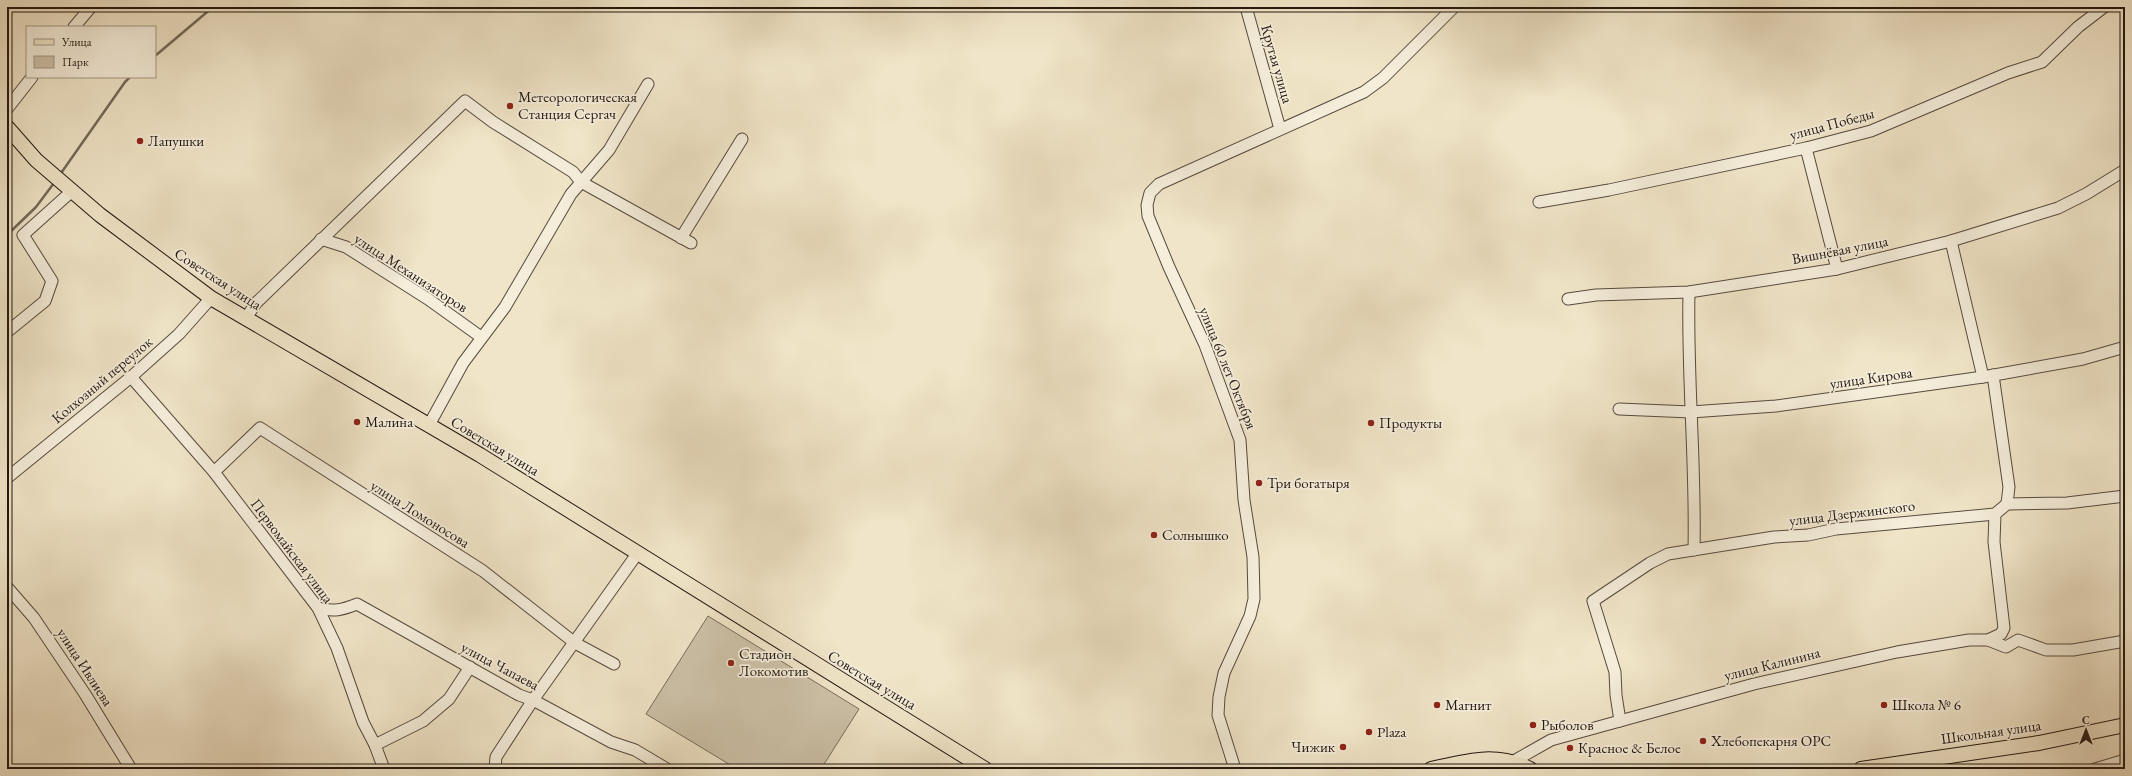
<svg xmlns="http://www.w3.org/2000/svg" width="2132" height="776" font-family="'EB Garamond',serif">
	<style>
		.green { fill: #cdc2a9; stroke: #786c5d }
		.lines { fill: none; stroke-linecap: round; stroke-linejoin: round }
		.stream { stroke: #74695a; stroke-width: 2.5 }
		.minor-casing { stroke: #564a3f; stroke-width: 13 }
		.major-casing { stroke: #221711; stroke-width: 16 }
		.minor { stroke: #f5eedb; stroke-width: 11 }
		.major { stroke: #f0e5c8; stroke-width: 14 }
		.poi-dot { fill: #8f2418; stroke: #f5eedb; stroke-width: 1.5 }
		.labels { text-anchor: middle; stroke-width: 3.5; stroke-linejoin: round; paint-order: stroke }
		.street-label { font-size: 15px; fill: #221711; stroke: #f5eedb }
		.poi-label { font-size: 15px; fill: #221711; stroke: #f5eedb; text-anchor: start }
	</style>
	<rect width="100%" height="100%" fill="#f0e5c8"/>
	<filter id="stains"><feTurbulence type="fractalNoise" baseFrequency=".005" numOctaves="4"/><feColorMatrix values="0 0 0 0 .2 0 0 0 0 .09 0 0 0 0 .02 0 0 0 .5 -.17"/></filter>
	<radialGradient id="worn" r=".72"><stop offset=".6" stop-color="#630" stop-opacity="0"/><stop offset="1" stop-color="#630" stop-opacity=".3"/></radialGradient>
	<polygon class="green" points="708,616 859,709 821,769 737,769 646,714"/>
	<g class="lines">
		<g class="stream">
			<polyline points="155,56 213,7"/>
			<polyline points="59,176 125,82 130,77"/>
			<polyline points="7,235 36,207 54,183"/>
		</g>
		<defs>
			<g id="minor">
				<polyline points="1246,7 1280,129"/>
				<polyline points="74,27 91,7"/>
				<polyline points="7,109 32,77"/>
				<polyline points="1806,148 1837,269"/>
				<polyline points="1539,202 1609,190 1806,148 1871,131 2008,73 2042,62 2078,27 2104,7"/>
				<polyline points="681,238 742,139"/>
				<polyline points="321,239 346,247 428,299 481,337"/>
				<polyline points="1951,241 1983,377"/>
				<path d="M1689,292C1687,378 1696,464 1694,550"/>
				<polyline points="1568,299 1596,295 1689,292 1837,269 1951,241 2058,208 2086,194 2125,170"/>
				<polyline points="246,318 256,303 465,101 493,122 573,172 581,182 691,243"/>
				<polyline points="7,332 45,301 52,281 23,235 72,191"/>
				<polyline points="1993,375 2009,487 2007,504"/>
				<polyline points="131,377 214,472 318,608 337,648 363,722 375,745 384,769"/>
				<polyline points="1619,409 1691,412 1776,406 1983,377 2083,359 2125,347"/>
				<polyline points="429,425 463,363 505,307 571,194 609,150 648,84"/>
				<polyline points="214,472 260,428 483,571 575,643 614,664"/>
				<polyline points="7,478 131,377 179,334 211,298"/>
				<polyline points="7,587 34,618 85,694 131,769"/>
				<path d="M318,608C334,612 342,610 357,604L519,695L533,700L611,742L635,750L667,769"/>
				<polyline points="1988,640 2001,634 2004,628 1994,542 1995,514"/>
				<polyline points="1620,721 1616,695 1615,672 1593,601 1650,563 1668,554 1774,537 1808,535 1836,529 1995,514 2007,504 2067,503 2125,496"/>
				<polyline points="375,745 423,721 449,699 470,667"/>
				<polyline points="1514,761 1551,740 1754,684 1897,652 1969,640 1988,640 2006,647 2018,640 2046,650 2073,650 2125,641"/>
				<polyline points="495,769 496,757 533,700 637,554"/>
				<polyline points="1235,769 1218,715 1219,697 1224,673 1250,616 1254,599 1253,557 1244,500 1240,440 1205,345 1169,267 1148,216 1147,205 1150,193 1159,184 1364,92 1383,78 1454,7"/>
				<polyline points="2095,769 2125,760"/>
			</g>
			<g id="major">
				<polyline points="7,127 36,160 100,215 211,298 480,455 985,769"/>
				<path d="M1431,769C1467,761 1495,752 1530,769"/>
				<polyline points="1861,769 2039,743 2125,725"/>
			</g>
		</defs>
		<use href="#minor" class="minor-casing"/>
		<use href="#major" class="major-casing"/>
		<use href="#minor" class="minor"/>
		<use href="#major" class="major"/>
	</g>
	<g class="poi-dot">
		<circle cx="510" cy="106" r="4"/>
		<circle cx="140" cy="141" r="4"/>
		<circle cx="357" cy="422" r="4"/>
		<circle cx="1371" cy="423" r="4"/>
		<circle cx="1259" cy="483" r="4"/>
		<circle cx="1154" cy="535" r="4"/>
		<circle cx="731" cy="663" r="4"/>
		<circle cx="1437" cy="705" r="4"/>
		<circle cx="1884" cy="705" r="4"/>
		<circle cx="1533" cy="725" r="4"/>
		<circle cx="1369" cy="732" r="4"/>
		<circle cx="1703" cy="741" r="4"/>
		<circle cx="1343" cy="747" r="4"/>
		<circle cx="1570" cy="748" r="4"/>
	</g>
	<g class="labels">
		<g class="street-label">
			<text transform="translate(1277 64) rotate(74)" y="5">Крутая улица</text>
			<text transform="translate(1832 124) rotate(-15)" y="5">улица Победы</text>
			<text transform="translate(1840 250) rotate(-11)" y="5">Вишнёвая улица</text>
			<text transform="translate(411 273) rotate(33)" y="5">улица Механизаторов</text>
			<text transform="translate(218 279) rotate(33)" y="5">Советская улица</text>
			<text transform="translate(1228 368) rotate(68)" y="5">улица 60 лет Октября</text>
			<text transform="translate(1871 378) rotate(-8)" y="5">улица Кирова</text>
			<text transform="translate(102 380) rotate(-40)" y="5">Колхозный переулок</text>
			<text transform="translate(495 446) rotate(31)" y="5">Советская улица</text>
			<text transform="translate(1852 513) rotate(-7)" y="5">улица Дзержинского</text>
			<text transform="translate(420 514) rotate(32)" y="5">улица Ломоносова</text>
			<text transform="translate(292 551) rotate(53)" y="5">Первомайская улица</text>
			<text transform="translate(1772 664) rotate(-14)" y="5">улица Калинина</text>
			<text transform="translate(500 666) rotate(28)" y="5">улица Чапаева</text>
			<text transform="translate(85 667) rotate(57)" y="5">улица Ивлиева</text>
			<text transform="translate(872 680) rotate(31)" y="5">Советская улица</text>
			<text transform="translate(1991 732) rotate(-8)" y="5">Школьная улица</text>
		</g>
		<g class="poi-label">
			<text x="518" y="102">Метеорологическая<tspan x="518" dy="17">Станция Сергач</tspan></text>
			<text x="148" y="146">Лапушки</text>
			<text x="365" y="427">Малина</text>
			<text x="1379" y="428">Продукты</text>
			<text x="1267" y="488">Три богатыря</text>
			<text x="1162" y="540">Солнышко</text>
			<text x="739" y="659">Стадион<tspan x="739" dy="17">Локомотив</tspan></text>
			<text x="1445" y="710">Магнит</text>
			<text x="1892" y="710">Школа № 6</text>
			<text x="1541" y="730">Рыболов</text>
			<text x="1377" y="737">Plaza</text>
			<text x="1711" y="746">Хлебопекарня ОРС</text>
			<text x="1335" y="752" text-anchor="end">Чижик</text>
			<text x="1578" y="753">Красное &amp; Белое</text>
		</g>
	</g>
	<rect width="2132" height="776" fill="none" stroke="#f0e5c8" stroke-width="24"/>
	<rect x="8" y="8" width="2116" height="760" fill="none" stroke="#221711" stroke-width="2"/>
	<rect x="12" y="12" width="2108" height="752" fill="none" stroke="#221711"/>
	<rect x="26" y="26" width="130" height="52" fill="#f5eedb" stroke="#a1988a"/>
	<rect x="34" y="39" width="20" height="6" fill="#f0e5c8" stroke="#a1988a"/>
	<text x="62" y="46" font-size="12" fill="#221711">Улица</text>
	<rect x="34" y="56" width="20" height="12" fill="#cdc2a9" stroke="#a1988a"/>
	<text x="62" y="66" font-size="12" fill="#221711">Парк</text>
	<g transform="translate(2086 730)" stroke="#f5eedb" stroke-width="3" paint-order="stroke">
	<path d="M0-3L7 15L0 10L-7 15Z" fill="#221711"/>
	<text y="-6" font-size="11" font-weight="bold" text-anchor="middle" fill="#221711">С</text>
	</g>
	<rect width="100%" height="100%" filter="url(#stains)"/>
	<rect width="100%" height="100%" fill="url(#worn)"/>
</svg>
